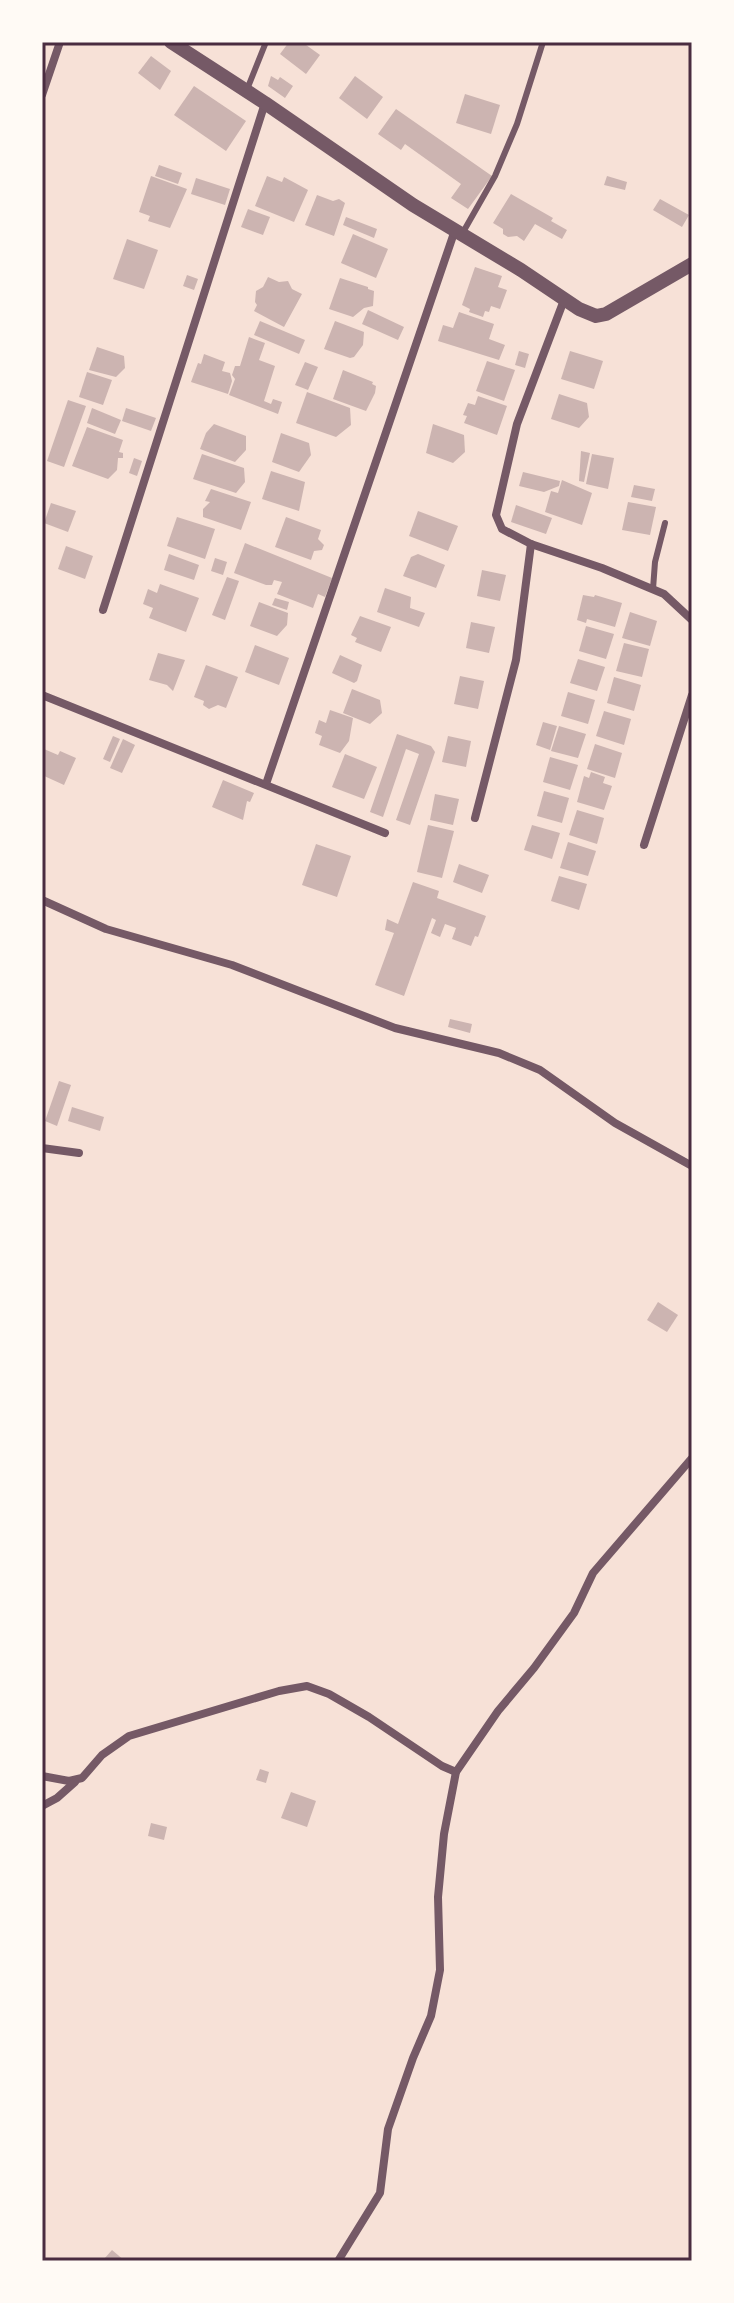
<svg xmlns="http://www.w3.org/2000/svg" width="734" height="2303" font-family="'Source Sans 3',sans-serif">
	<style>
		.building { fill: #ccb4b1 }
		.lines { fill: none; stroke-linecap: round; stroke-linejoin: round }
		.service { stroke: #755966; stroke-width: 6 }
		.minor { stroke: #755966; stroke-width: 8 }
		.tertiary { stroke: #755966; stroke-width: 14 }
		.neatline { fill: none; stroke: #4a2c40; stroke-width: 3 }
	</style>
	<rect width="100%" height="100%" fill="#f7e1d7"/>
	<g class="building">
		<polygon points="289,42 302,42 320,55 306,74 280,54"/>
		<polygon points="151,56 171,71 160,90 138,73"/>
		<polygon points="271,76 278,80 280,77 293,86 285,98 268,86"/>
		<polygon points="355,76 383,97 367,119 339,98"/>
		<polygon points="194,86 246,121 226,151 174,115"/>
		<polygon points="465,94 500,105 491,134 456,123"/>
		<polygon points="396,109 492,176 468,209 451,198 461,184 405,144 401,150 378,134"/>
		<polygon points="159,165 182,173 178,184 155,176"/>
		<polygon points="151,176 187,189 170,228 148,221 150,216 139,212"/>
		<polygon points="267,176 282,182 284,177 308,190 294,222 255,206"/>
		<polygon points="607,176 627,182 625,190 604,185"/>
		<polygon points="196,178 230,189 225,205 191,194"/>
		<polygon points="511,194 553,218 551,221 567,230 562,239 535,224 524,241 517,236 508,237 503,234 503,229 493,223"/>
		<polygon points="317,195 333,201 339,199 345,203 334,236 305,225"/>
		<polygon points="660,199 689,215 682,227 653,210"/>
		<polygon points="248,209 270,217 263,235 241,227"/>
		<polygon points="346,217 377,229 374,238 343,225"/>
		<polygon points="353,234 388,249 376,278 341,263"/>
		<polygon points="127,239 158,250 144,289 113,279"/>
		<polygon points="475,267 502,276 498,287 507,290 500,309 491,306 489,312 485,311 483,317 469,312 470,309 462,305"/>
		<polygon points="187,275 198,279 194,290 183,286"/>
		<polygon points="268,277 279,282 288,281 292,289 302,294 284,327 254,311 257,305 255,302 256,291 263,287"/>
		<polygon points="340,278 368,287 368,289 374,291 373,306 364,308 353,317 329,309"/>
		<polygon points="368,310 404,327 398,340 362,324"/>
		<polygon points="459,312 494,324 489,339 505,345 499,360 438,341 443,325 453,328"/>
		<polygon points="260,321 305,340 299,354 254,335"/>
		<polygon points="335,321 364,332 363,345 354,357 350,358 324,349"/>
		<polygon points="249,337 265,343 259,360 275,366 264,401 271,404 273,399 282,402 278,414 229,395 235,379 232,375 235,366 240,366"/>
		<polygon points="97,347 124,356 125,368 116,377 89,370"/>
		<polygon points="519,351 529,354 525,368 515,365"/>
		<polygon points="570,351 603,361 594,389 561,379"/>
		<polygon points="204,354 225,362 222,371 230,373 232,381 228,394 191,382 198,363 201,364"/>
		<polygon points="487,361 515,370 504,401 476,391"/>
		<polygon points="305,362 318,367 308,390 295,385"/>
		<polygon points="343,370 373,382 372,384 376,386 375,393 366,411 333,399"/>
		<polygon points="87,372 112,380 103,405 79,397"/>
		<polygon points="307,392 350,408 351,425 336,437 296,423"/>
		<polygon points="559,394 587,403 589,417 579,428 551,419"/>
		<polygon points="478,396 507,406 497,435 464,423 467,416 463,415 468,403 475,405"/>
		<polygon points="68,400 86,406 64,467 47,461"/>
		<polygon points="92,408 121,420 115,434 87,423"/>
		<polygon points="126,408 156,418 151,431 122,421"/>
		<polygon points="214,424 246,436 246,450 235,462 200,449 206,433"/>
		<polygon points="433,424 464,435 465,452 453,463 426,453"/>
		<polygon points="87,427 123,440 119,452 123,453 123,458 118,458 117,470 108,479 72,466"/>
		<polygon points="281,433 309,443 311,455 299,472 272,462"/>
		<polygon points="581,451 590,453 584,482 579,481"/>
		<polygon points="202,454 244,468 245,482 236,493 193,479"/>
		<polygon points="592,454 614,458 608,489 586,484"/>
		<polygon points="134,458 142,461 137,476 129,473"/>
		<polygon points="271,471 305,482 299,511 262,499"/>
		<polygon points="523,472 560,481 559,486 544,492 519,486"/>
		<polygon points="562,480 592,493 582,525 545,512 551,491 558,493"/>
		<polygon points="634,485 655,489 652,501 631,497"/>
		<polygon points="211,489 251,502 241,530 203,517 203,509 210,502 205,501"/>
		<polygon points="628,502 656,507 650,535 622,530"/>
		<polygon points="51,503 76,511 68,532 44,523"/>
		<polygon points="516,505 552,518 546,534 511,522"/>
		<polygon points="418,511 458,526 448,551 409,536"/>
		<polygon points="177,517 215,529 205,559 167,546"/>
		<polygon points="286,517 321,530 318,539 324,545 322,550 314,551 311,560 275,547"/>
		<polygon points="245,543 332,578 325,597 318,594 313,608 277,594 282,582 274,580 272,585 266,585 234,573"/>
		<polygon points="66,546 93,556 85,579 58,569"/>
		<polygon points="169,554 199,565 194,580 164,570"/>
		<polygon points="418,554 445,565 436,588 403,576 411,557"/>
		<polygon points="215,558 227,562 223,575 211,571"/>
		<polygon points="482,570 506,575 500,601 477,596"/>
		<polygon points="227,577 239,581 225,620 212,615"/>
		<polygon points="160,584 199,598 186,632 149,618 153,608 143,604 148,589 157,593"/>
		<polygon points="385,588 411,597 410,608 425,613 419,627 377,612"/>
		<polygon points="583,595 594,597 595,595 622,603 615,627 587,619 586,623 577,620"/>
		<polygon points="275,598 289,602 287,610 272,605"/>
		<polygon points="259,602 288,613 287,625 277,636 250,626"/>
		<polygon points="630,612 657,621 650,646 622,638"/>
		<polygon points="360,616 391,627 381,652 355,642 357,638 351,635"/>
		<polygon points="471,622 495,627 489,653 466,648"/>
		<polygon points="586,626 614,634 606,659 579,651"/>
		<polygon points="624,643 649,649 642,677 616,671"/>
		<polygon points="255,645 289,658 279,685 245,672"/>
		<polygon points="158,653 185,660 173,691 167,685 149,680"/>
		<polygon points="340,655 362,665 357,681 354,683 332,673"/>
		<polygon points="578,659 605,667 597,691 570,683"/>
		<polygon points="206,665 238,677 226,708 218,705 209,709 203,705 204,701 194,697"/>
		<polygon points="460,676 484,681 478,709 454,704"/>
		<polygon points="614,677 641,685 634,711 607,703"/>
		<polygon points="352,689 380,700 382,713 370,724 343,713"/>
		<polygon points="568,692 595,700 588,724 561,716"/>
		<polygon points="330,710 353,718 349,741 340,753 319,745 322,736 315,733 319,720 326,723"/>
		<polygon points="604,711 631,719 624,745 596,736"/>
		<polygon points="543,722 557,726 550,750 536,745"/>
		<polygon points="559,726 586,734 578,758 551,751"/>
		<polygon points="397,734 431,746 435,752 410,825 396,820 419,754 406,749 383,817 370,812"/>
		<polygon points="113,736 120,739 110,762 103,759"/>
		<polygon points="448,736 471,741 466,767 442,762"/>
		<polygon points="123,739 135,745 122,773 110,768"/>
		<polygon points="595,744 622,753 615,778 587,769"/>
		<polygon points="44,749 58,755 60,751 76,758 64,785 42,775"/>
		<polygon points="345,754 377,767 364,799 332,787"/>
		<polygon points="550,757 578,765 570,790 543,782"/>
		<polygon points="591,772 605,777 603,783 612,786 604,810 577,802 584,776 589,778"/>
		<polygon points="223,780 254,793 250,802 247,801 243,820 212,807"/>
		<polygon points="544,791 569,798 562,823 537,816"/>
		<polygon points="435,794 459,799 453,825 430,820"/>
		<polygon points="577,810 604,818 597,844 569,835"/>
		<polygon points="428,825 454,831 442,878 417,872"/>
		<polygon points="532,825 560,833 552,859 524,850"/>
		<polygon points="568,842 596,851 588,876 560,868"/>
		<polygon points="316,844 351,856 337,897 302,885"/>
		<polygon points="459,864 489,875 482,893 453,882"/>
		<polygon points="559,876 587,884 579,910 551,901"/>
		<polygon points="413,882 439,891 437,898 486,916 478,937 475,936 471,946 452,939 456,928 445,924 440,937 431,933 436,920 432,918 404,996 375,985 394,933 385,930 387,919 398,924"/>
		<polygon points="450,1019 472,1024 470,1033 448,1027"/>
		<polygon points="59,1081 71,1085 57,1126 45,1121"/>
		<polygon points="72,1107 104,1117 100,1131 68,1121"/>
		<polygon points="658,1302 678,1315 667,1332 647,1320"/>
		<polygon points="260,1769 269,1772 266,1783 256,1780"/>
		<polygon points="291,1792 316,1801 307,1827 281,1818"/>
		<polygon points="151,1823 167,1827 164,1840 148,1836"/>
		<polygon points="112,2250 125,2261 104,2259"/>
	</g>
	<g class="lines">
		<g class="service">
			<polyline points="246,92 266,42"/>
			<polyline points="462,234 495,176 517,124 543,42"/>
			<polyline points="653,589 655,562 665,523"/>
		</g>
		<g class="minor">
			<polyline points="42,95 60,42"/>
			<polyline points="564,300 517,424 496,515 502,529 531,544 602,568 664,594 692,620"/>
			<polyline points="103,610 265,103"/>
			<polyline points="42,695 385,833"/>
			<polyline points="266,784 455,230"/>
			<polyline points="475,818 516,660 531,544"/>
			<polyline points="644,845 692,695"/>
			<polyline points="42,900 106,929 232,965 395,1028 499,1053 540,1070 615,1123 692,1166"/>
			<polyline points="42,1148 79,1153"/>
			<polyline points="42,1776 69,1781 82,1778 102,1755 129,1736 279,1691 307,1686 329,1694 369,1717 442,1766 456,1772"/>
			<polyline points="42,1806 57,1798 75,1782"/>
			<polyline points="338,2261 380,2193 388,2129 413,2058 431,2016 440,1970 438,1897 444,1834 456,1772 498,1711 534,1668 574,1613 593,1573 692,1458"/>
		</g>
		<polyline class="tertiary" points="171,42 265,103 413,205 521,270 579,309 596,316 606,314 692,264"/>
	</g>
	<rect width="734" height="2303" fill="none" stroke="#fffaf5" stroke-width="88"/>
	<rect x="44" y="44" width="646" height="2215" class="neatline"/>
</svg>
